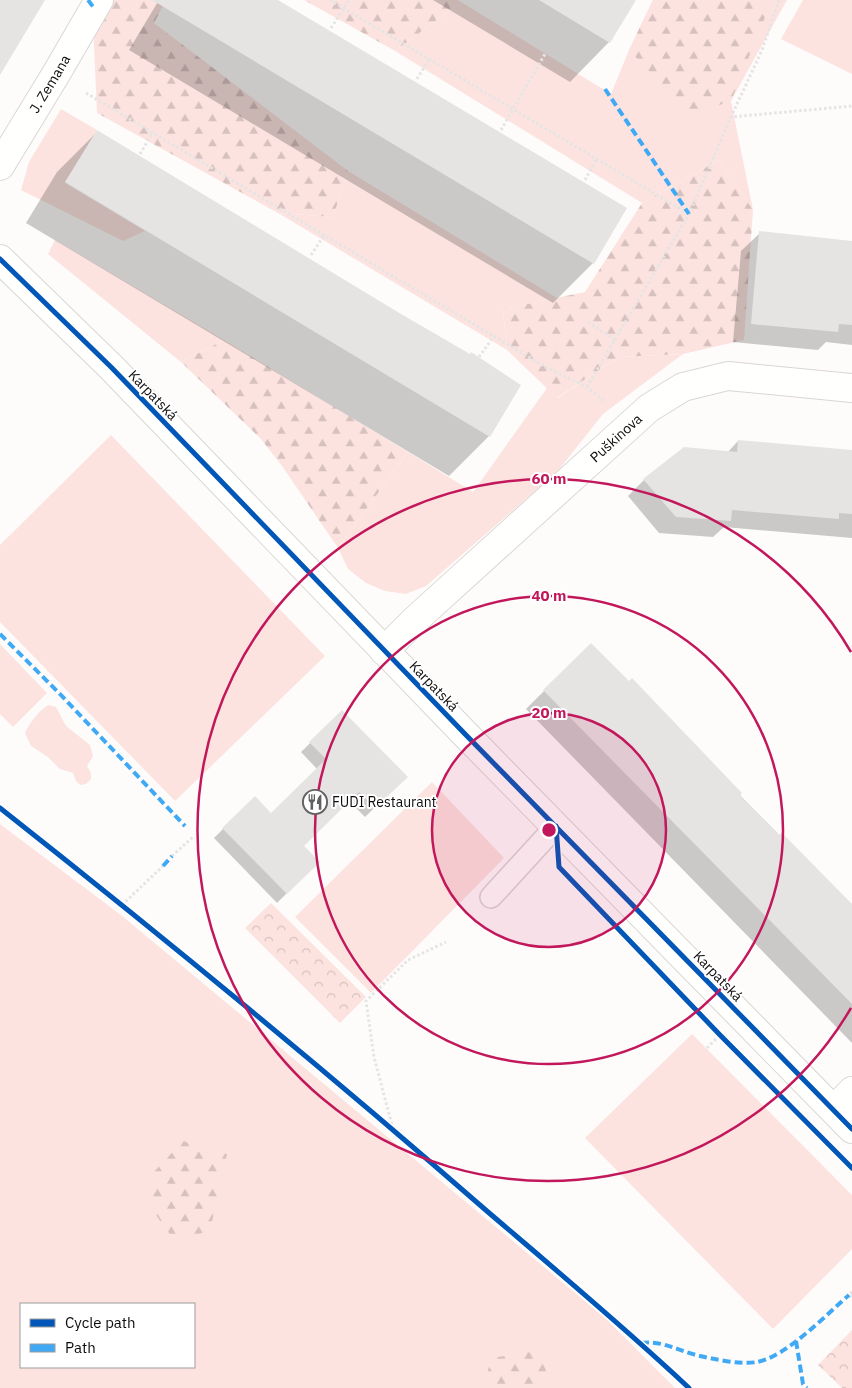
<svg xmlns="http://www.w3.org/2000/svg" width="852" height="1388" font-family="'IBM Plex Sans',sans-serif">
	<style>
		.grass { fill: #fce3df; fill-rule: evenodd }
		.forest { fill: url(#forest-firs) }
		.park { fill: url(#park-crowns) }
		.shadow { fill: #0003 }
		.building { fill: #e6e3e3 }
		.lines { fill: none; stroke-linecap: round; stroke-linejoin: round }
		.lane-casing { stroke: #d9d7d6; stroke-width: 24 }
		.street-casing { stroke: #d9d7d6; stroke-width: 30 }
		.path { stroke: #e5e4e4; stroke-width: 3; stroke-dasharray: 2.5 2.5; stroke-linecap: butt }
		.lane { stroke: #fffffe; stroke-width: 21 }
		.street { stroke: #fffffe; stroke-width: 28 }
		.quiet { stroke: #3fa9f5; stroke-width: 4; stroke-dasharray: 8 4; stroke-linecap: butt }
		.cycleway-casing { stroke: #fff; stroke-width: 8 }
		.cycleway { stroke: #0057b8; stroke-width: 5 }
		.ring { fill: none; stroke: #c2185b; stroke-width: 2.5 }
		.labels { text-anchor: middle; stroke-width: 4; stroke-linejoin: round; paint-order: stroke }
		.street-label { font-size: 14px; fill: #0d0b0b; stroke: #fff }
		.poi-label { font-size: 14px; fill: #0d0b0b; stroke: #fff; text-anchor: start }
		.centre { fill: #c2185b; stroke: #fff; stroke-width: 2.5 }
		.ring-label { font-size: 15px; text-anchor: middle; font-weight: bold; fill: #c2185b; stroke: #fff; stroke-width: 4; stroke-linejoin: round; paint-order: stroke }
	</style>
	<defs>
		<pattern id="forest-firs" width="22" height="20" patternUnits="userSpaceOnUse" patternTransform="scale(1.25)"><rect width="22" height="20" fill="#fce3df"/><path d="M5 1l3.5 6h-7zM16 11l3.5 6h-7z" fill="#d7c1be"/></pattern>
		<pattern id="park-crowns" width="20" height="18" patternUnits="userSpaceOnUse" patternTransform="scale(1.25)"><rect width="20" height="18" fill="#fce3df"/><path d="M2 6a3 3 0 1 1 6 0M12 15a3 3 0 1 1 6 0" fill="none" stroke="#d7c1be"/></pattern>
	</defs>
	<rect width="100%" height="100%" fill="#fefcfb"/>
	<g class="grass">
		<polygon points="653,0 787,0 731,101 753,210 719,160 642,203 395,51 461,2 611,94 629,50"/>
		<polygon points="803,0 852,0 852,74 781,39"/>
		<polygon points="61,109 97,130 65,183 145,231 123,241 21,190 29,162"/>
		<polygon points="348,171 557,298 503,309 507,350 278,213 333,217"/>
		<polygon points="55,240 224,340 181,362 48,254"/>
		<polygon points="683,354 603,414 557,472 426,586 406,594 385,591 366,583 348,569 338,548 408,452 473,492 547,388 558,398 619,357"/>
		<polygon points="111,435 325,656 175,801 0,622 0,545"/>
		<polygon points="0,644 47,693 13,727 0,714"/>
		<path d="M48,705L56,707L66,726L90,745L93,756L87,766L91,773V779L86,784L80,785L76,781L73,773L60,769L48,757L31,746L25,733C30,722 38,712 48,705Z"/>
		<polygon points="432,782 504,858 371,993 295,917"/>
		<path d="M0,824L121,915L604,1317L675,1388H0ZM21,1304H194V1367H21Z"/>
		<polygon points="692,1034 852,1195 852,1249 773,1329 585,1138"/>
	</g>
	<g class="forest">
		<polygon points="107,0 166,0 154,23 348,171 333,217 278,213 97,113 93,23"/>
		<polygon points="304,0 458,0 461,2 395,51"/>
		<polygon points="653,0 772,0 731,101 691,115 629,50"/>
		<polygon points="719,160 753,210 744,340 683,354 619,357 557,398 507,350 503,309 585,292 642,203"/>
		<polygon points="224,340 408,452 338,548 282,466 261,439 181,362"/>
		<polygon points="183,1141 227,1154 210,1231 174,1240 148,1204 150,1176"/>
		<polygon points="542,1350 547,1377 541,1388 482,1388 492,1358"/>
	</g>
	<g class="park">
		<polygon points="271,903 366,997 340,1023 245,928"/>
		<polygon points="852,1330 852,1388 842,1388 818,1365"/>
	</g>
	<g class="shadow">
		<polygon points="159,0 275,0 593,263 553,303 129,50"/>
		<polygon points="433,0 635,0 609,42 570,82"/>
		<polygon points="97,132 489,436 449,476 26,223 57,172"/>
		<polygon points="760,233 852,242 852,345 826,342 818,350 733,342 741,251"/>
		<polygon points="738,441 852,452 852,538 724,527 713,537 659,533 628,496 644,480 727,453"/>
		<polygon points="591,644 852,909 852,1043 526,709"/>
		<polygon points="342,712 406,777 365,817 348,800 302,846 318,862 277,903 214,838 255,797 271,814 317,769 301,752"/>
	</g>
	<g class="building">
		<polygon points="0,0 45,0 0,75"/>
		<polygon points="152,0 278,0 627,208 594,264"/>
		<polygon points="539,0 636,0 610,43"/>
		<polygon points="97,130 401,314 470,354 471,352 521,385 490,437 65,182"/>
		<polygon points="759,231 852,241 852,325 839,324 838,332 751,324"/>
		<polygon points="738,440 852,450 852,514 839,513 839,519 732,510 731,521 676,517 643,479 684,447 737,452"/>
		<polygon points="591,643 629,681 632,678 742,793 740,796 779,835 782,833 852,904 852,1004 543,690"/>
		<polygon points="342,710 408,777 375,808 359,792 304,846 320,862 287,894 222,828 255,796 271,813 326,759 309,742"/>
	</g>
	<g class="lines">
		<defs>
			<polyline id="lane" points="491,897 556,826"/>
			<g id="street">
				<path id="s1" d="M0,166L56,74L99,0"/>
				<polyline points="0,259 111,367 465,734 852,1129"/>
				<path id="s2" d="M384,651L415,620L649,408L683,387L728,376L852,388"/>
				<polyline points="834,1110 852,1091"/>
			</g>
		</defs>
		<use href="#lane" class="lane-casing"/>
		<use href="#street" class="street-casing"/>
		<g class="path">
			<polyline points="330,0 689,214"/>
			<polyline points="779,0 762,50 731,117 852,106"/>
			<polyline points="331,28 349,0"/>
			<polyline points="417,79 429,59"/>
			<polyline points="86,93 547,368 587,387 604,401"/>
			<polyline points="501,130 545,54"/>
			<polyline points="140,154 153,132"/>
			<polyline points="585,180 597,158"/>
			<polyline points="311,255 325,234"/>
			<polyline points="588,322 615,340"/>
			<polyline points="479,357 494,336"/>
			<polyline points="587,387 689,214 731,117"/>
			<polyline points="172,856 194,836"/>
			<polyline points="122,905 163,866"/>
			<polyline points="707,1048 717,1038"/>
			<polyline points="393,1129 374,1057 366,1001 408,960 446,942"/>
			<polyline points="852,1292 849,1295 852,1298"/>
		</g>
		<use href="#lane" class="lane"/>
		<use href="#street" class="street"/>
		<g class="quiet">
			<polyline points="88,0 94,8"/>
			<polyline points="605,89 689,214"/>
			<polyline points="0,634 59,693 185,826"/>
			<polyline points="163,866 172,856"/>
			<polyline points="796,1341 803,1384 807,1388"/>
			<path d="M641,1343C661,1340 677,1350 696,1355C713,1359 740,1365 757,1362C786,1357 827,1314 849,1295"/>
		</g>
		<defs>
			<g id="cycleway">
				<polyline points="0,259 111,367 465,734 852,1129"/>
				<path d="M0,808C166,939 329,1073 488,1212C556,1270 624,1327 689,1388"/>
				<polyline points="556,826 559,867 720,1035 852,1168"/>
			</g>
		</defs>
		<use href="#cycleway" class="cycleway-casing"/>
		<use href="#cycleway" class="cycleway"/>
	</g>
	<circle cx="549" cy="830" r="117" fill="#c2185b" fill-opacity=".12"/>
	<g class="ring">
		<circle cx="549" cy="830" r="117"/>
		<circle cx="549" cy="830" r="234"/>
		<path d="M851 1008A351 351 0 1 1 851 652"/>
	</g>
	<defs>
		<symbol id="restaurant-ring" viewBox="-11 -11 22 22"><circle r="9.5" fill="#fff" stroke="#615f5f" stroke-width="1.5"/><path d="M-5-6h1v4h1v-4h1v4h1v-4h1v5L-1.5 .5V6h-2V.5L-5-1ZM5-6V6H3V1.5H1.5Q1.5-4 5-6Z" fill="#615f5f"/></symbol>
	</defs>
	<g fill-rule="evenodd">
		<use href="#restaurant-ring" x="301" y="788" width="28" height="28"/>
	</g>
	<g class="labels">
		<g class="street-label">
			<text dy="5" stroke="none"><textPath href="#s1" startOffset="96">J. Zemana</textPath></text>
			<text transform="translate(153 395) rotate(46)" y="5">Karpatská</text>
			<text dy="5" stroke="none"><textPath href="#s2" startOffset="315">Puškinova</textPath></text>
			<text transform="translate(434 686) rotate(46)" y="5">Karpatská</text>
			<text transform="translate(718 976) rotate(46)" y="5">Karpatská</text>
		</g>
		<g class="poi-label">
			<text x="332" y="807">FUDI Restaurant</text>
		</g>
	</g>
	<circle cx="549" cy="830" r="8" class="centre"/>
	<g class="ring-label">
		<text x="549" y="484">60 m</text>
		<text x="549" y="601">40 m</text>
		<text x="549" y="718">20 m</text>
	</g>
	<rect x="20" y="1303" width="175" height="65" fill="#ffffff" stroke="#9e9d9d"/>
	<rect x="30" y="1319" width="25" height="8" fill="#0057b8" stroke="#9e9d9d"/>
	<text x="65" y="1328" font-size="15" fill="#0d0b0b">Cycle path</text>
	<rect x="30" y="1344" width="25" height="8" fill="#3fa9f5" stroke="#9e9d9d"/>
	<text x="65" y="1353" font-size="15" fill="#0d0b0b">Path</text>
</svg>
